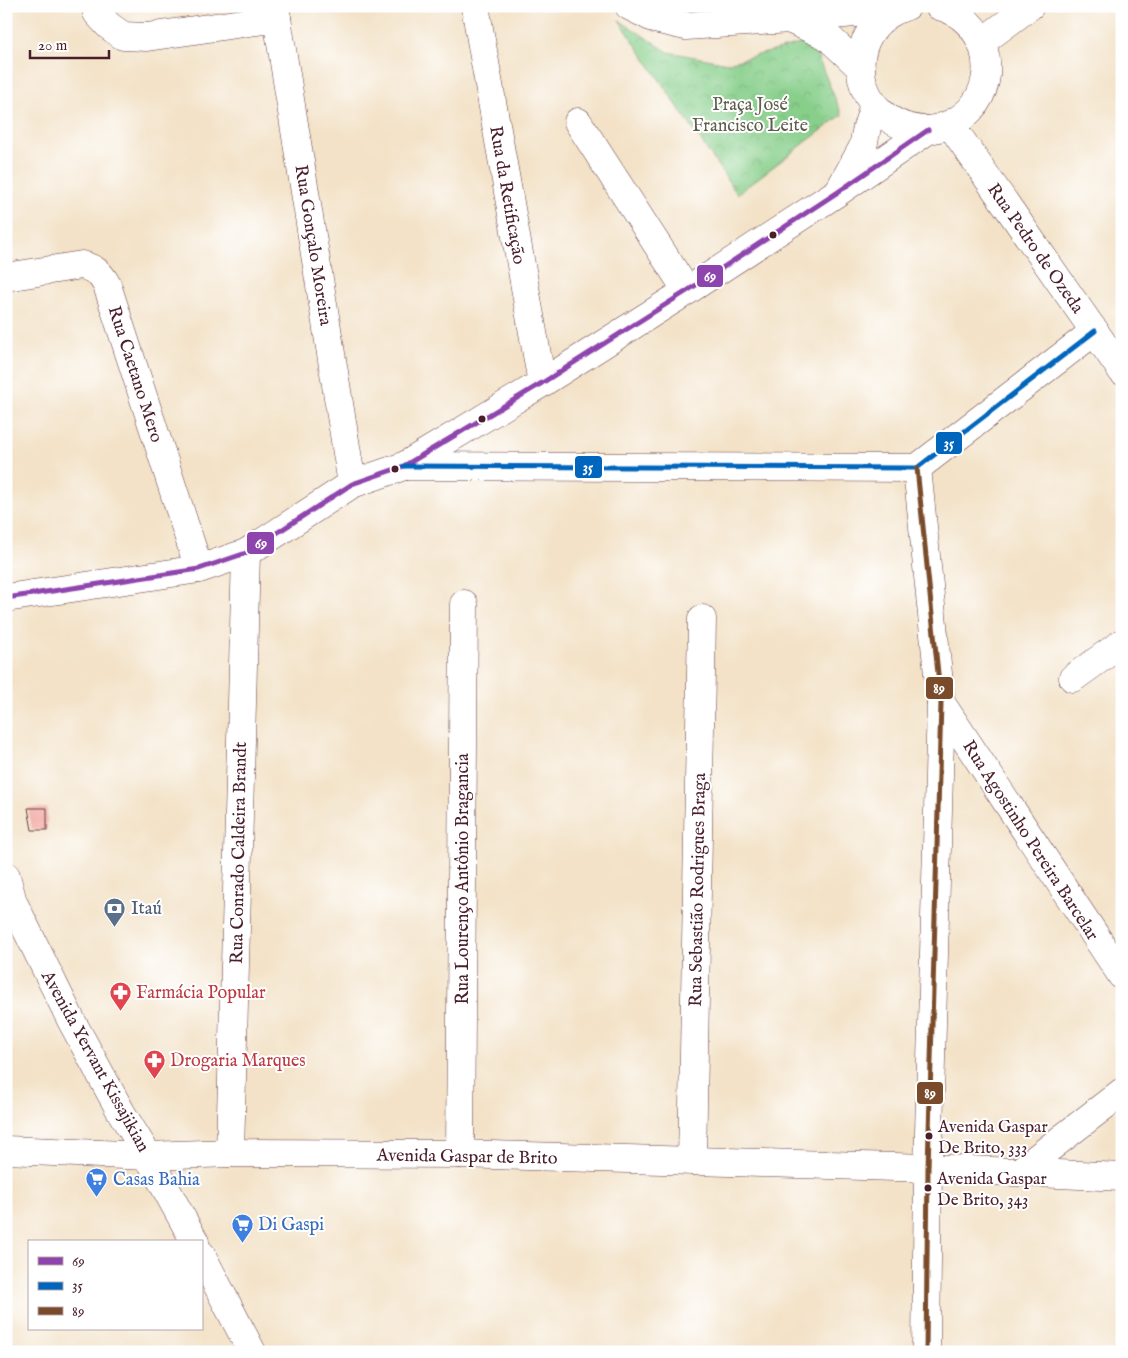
<svg xmlns="http://www.w3.org/2000/svg" width="1128" height="1358" font-family="'IM FELL English',serif">
	<style>
		.park { fill: url(#park-crowns); stroke: #68775a }
		.building { fill: #f1a29a }
		.lines { fill: none; stroke-linecap: round; stroke-linejoin: round }
		.minor-casing { stroke: #633c42; stroke-width: 29 }
		.major-casing { stroke: #633c42; stroke-width: 29 }
		.minor { stroke: #fff; stroke-width: 28 }
		.major { stroke: #fff; stroke-width: 28 }
		.bus-1-casing { stroke: #fff; stroke-width: 9 }
		.bus-2-casing { stroke: #fff; stroke-width: 9 }
		.bus-3-casing { stroke: #fff; stroke-width: 9 }
		.bus-1 { stroke: #8e44ad; stroke-width: 5 }
		.bus-2 { stroke: #0065bd; stroke-width: 5 }
		.bus-3 { stroke: #7a4b2a; stroke-width: 5 }
		.bus-dot { fill: #4a1f2b; stroke: #fff; stroke-width: 2 }
		.labels { text-anchor: middle; stroke-width: 4; stroke-linejoin: round; paint-order: stroke }
		.bus-label { font-size: 17px; fill: #4a1f2b; stroke: #fff; text-anchor: start }
		.park-label { font-size: 18px; fill: #5f5d4c; stroke: #fff }
		.street-label { font-size: 18px; fill: #4a1f2b; stroke: #fff }
		.service-label { font-size: 18px; fill: #4e5e75; stroke: #fff; text-anchor: start }
		.health-label { font-size: 18px; fill: #be3a42; stroke: #fff; text-anchor: start }
		.shop-label { font-size: 18px; fill: #366cbe; stroke: #fff; text-anchor: start }
		.line-badge { stroke: #fff; stroke-width: 2 }
		.badge-label { font-size: 14px; text-anchor: middle; font-weight: bold; fill: #fff }
	</style>
	<defs>
		<pattern id="park-crowns" width="20" height="18" patternUnits="userSpaceOnUse" patternTransform="scale(1.25)"><rect width="20" height="18" fill="#87cf8a"/><path d="M2 6a3 3 0 1 1 6 0M12 15a3 3 0 1 1 6 0" fill="none" stroke="#76b177"/></pattern>
	</defs>
	<rect width="100%" height="100%" fill="#fff"/>
	<filter id="ink" filterUnits="userSpaceOnUse"><feTurbulence type="fractalNoise" baseFrequency=".02" numOctaves="2"/><feDisplacementMap in="SourceGraphic" scale="10" xChannelSelector="R" yChannelSelector="G"/><feConvolveMatrix kernelMatrix="1 2 1 2 8 2 1 2 1" color-interpolation-filters="sRGB"/></filter>
	<filter id="wash" filterUnits="userSpaceOnUse"><feTurbulence type="fractalNoise" baseFrequency=".0096" numOctaves="4" result="noise"/><feDisplacementMap in="SourceGraphic" scale="20" xChannelSelector="R" yChannelSelector="G"/><feGaussianBlur stdDeviation="1.12" result="paint"/><feColorMatrix in="noise" values="0 0 0 0 0 0 0 0 0 0 0 0 0 0 0 0 0 1.4 0 .05"/><feComposite in="paint" operator="in"/></filter>
	<g filter="url(#wash)">
		<rect width="100%" height="100%" fill="#f3e2c7"/>
		<polygon class="park" points="619,20 668,52 728,63 811,41 842,115 737,194"/>
		<g id="blocks">
			<polygon class="building" points="28,808 47,808 47,830 32,830"/>
		</g>
	</g>
	<g filter="url(#ink)">
		<use href="#blocks" fill-opacity="0" stroke="#633c42" stroke-width="1"/>
		<g class="lines">
			<defs>
				<g id="minor">
					<polyline points="96,6 97,13 109,26 123,36 147,37 277,18"/>
					<polyline points="275,6 352,484"/>
					<polyline points="475,6 542,383"/>
					<polyline points="629,6 655,19 686,26 790,19 898,9"/>
					<path d="M907,6C835,28 851,127 926,130C932,130 939,128 945,126C954,123 963,117 970,110C1002,75 985,18 939,6"/>
					<polyline points="791,20 827,36 861,68"/>
					<polyline points="982,42 1030,6"/>
					<polyline points="578,122 687,291"/>
					<polyline points="950,124 1122,371"/>
					<polyline points="841,187 863,147 867,127 874,105"/>
					<path d="M6,277L82,265C96,269 100,273 107,285L199,569"/>
					<polyline points="404,466 917,468 1095,331"/>
					<polyline points="917,468 941,703 928,1168 926,1352"/>
					<polyline points="6,598 199,569 246,553 352,484 404,466 542,383 687,291 838,192 928,130"/>
					<polyline points="1073,678 1122,643"/>
					<polyline points="941,703 1122,976"/>
					<polyline points="6,1150 148,1156 230,1153 460,1154 928,1168 1122,1177"/>
					<polyline points="230,1153 246,553"/>
					<polyline points="460,1154 464,604"/>
					<polyline points="692,1161 702,619"/>
					<polyline points="1020,1171 1122,1092"/>
				</g>
				<g id="major">
					<polyline points="6,876 13,902 71,1020 121,1112 148,1156 195,1242"/>
					<polyline points="201,1254 252,1352"/>
				</g>
			</defs>
			<use href="#minor" class="minor-casing"/>
			<use href="#major" class="major-casing"/>
			<use href="#minor" class="minor"/>
			<use href="#major" class="major"/>
			<defs>
				<polyline id="bus-1" points="6,598 199,569 246,553 352,484 404,466 542,383 687,291 838,192 928,130"/>
				<polyline id="bus-2" points="404,466 917,468 1095,331"/>
				<polyline id="bus-3" points="917,468 941,703 928,1168 926,1352"/>
			</defs>
			<use href="#bus-1" class="bus-1-casing"/>
			<use href="#bus-2" class="bus-2-casing"/>
			<use href="#bus-3" class="bus-3-casing"/>
			<use href="#bus-1" class="bus-1"/>
			<use href="#bus-2" class="bus-2"/>
			<use href="#bus-3" class="bus-3"/>
		</g>
	</g>
	<defs>
		<symbol id="bank-pin" viewBox="-11 -11 22 30"><path d="M0 17L-7.5 6A9.5 9.5 0 1 1 7.5 6Z" fill="#5c6f8a" stroke="#fff"/><path d="M-6-4H6V4H-6ZM0-2.3a2.3 2.3 0 1 0 0 4.6a2.3 2.3 0 1 0 0-4.6Z" fill="#fff"/></symbol>
		<symbol id="pharmacy-pin" viewBox="-11 -11 22 30"><path d="M0 17L-7.5 6A9.5 9.5 0 1 1 7.5 6Z" fill="#e0444e" stroke="#fff"/><path d="M-2-6h4v4h4v4h-4v4h-4v-4h-4v-4h4Z" fill="#fff"/></symbol>
		<symbol id="supermarket-pin" viewBox="-11 -11 22 30"><path d="M0 17L-7.5 6A9.5 9.5 0 1 1 7.5 6Z" fill="#3f7fe0" stroke="#fff"/><path d="M-6-5.5h2.5l.6 2H6L4.5 2H-2.5L-4.4-4H-6ZM-1.5 3.2a1.3 1.3 0 1 0 .1 0ZM3 3.2a1.3 1.3 0 1 0 .1 0Z" fill="#fff"/></symbol>
	</defs>
	<g fill-rule="evenodd">
		<use href="#bank-pin" x="102" y="896" width="25" height="34"/>
		<use href="#pharmacy-pin" x="108" y="980" width="25" height="34"/>
		<use href="#pharmacy-pin" x="142" y="1048" width="25" height="34"/>
		<use href="#supermarket-pin" x="84" y="1166" width="25" height="34"/>
		<use href="#supermarket-pin" x="230" y="1212" width="25" height="34"/>
	</g>
	<g class="bus-dot">
		<circle cx="773" cy="235" r="4.5"/>
		<circle cx="482" cy="419" r="4.5"/>
		<circle cx="395" cy="469" r="4.5"/>
		<circle cx="929" cy="1136" r="4.5"/>
		<circle cx="928" cy="1188" r="4.5"/>
	</g>
	<g class="labels">
		<g class="bus-label">
			<text x="938" y="1132">Avenida Gaspar<tspan x="938" dy="21">De Brito, 333</tspan></text>
			<text x="937" y="1184">Avenida Gaspar<tspan x="937" dy="21">De Brito, 343</tspan></text>
		</g>
		<g class="park-label">
			<text x="750" y="110">Praça José<tspan x="750" dy="21">Francisco Leite</tspan></text>
		</g>
		<g class="street-label">
			<text transform="translate(508 195) rotate(80)" y="6">Rua da Retificação</text>
			<text transform="translate(314 245) rotate(81)" y="6">Rua Gonçalo Moreira</text>
			<text transform="translate(1036 248) rotate(55)" y="6">Rua Pedro de Ozeda</text>
			<text transform="translate(136 374) rotate(72)" y="6">Rua Caetano Mero</text>
			<text transform="translate(1031 840) rotate(57)" y="6">Rua Agostinho Pereira Barcelar</text>
			<text transform="translate(238 853) rotate(-89)" y="6">Rua Conrado Caldeira Brandt</text>
			<text transform="translate(462 879) rotate(-90)" y="6">Rua Lourenço Antônio Bragancia</text>
			<text transform="translate(697 890) rotate(-89)" y="6">Rua Sebastião Rodrigues Braga</text>
			<text transform="translate(96 1061) rotate(61)" y="6">Avenida Yervant Kissajikian</text>
			<text transform="translate(467 1156) rotate(1)" y="6">Avenida Gaspar de Brito</text>
		</g>
		<g class="service-label">
			<text x="131" y="914">Itaú</text>
		</g>
		<g class="health-label">
			<text x="136" y="998">Farmácia Popular</text>
			<text x="170" y="1066">Drogaria Marques</text>
		</g>
		<g class="shop-label">
			<text x="113" y="1185">Casas Bahia</text>
			<text x="258" y="1230">Di Gaspi</text>
		</g>
	</g>
	<g class="line-badge">
		<rect x="696" y="264" width="28" height="24" rx="5" fill="#8e44ad"/>
		<rect x="935" y="431" width="28" height="24" rx="5" fill="#0065bd"/>
		<rect x="574" y="455" width="29" height="24" rx="5" fill="#0065bd"/>
		<rect x="246" y="531" width="29" height="24" rx="5" fill="#8e44ad"/>
		<rect x="925" y="676" width="29" height="24" rx="5" fill="#7a4b2a"/>
		<rect x="916" y="1081" width="28" height="24" rx="5" fill="#7a4b2a"/>
	</g>
	<g class="badge-label">
		<text x="710" y="281">69</text>
		<text x="949" y="448">35</text>
		<text x="588" y="472">35</text>
		<text x="261" y="548">69</text>
		<text x="939" y="693">89</text>
		<text x="930" y="1098">89</text>
	</g>
	<rect width="1128" height="1358" fill="none" stroke="#fff" stroke-width="25"/>
	<rect x="28" y="1240" width="175" height="90" fill="#ffffff" stroke="#b7a5aa"/>
	<rect x="38" y="1257" width="25" height="8" fill="#8e44ad" stroke="#b7a5aa"/>
	<text x="72" y="1266" font-size="15" fill="#4a1f2b">69</text>
	<rect x="38" y="1282" width="25" height="8" fill="#0065bd" stroke="#b7a5aa"/>
	<text x="72" y="1290" font-size="15" fill="#4a1f2b">35</text>
	<rect x="38" y="1307" width="25" height="8" fill="#7a4b2a" stroke="#b7a5aa"/>
	<text x="72" y="1316" font-size="15" fill="#4a1f2b">89</text>
	<path d="M30 50v8h79v-8" fill="none" stroke="#4a1f2b" stroke-width="2.5"/>
	<text x="38" y="50" font-size="15" fill="#4a1f2b" stroke="#ffffff" stroke-width="4" paint-order="stroke">20 m</text>
</svg>
